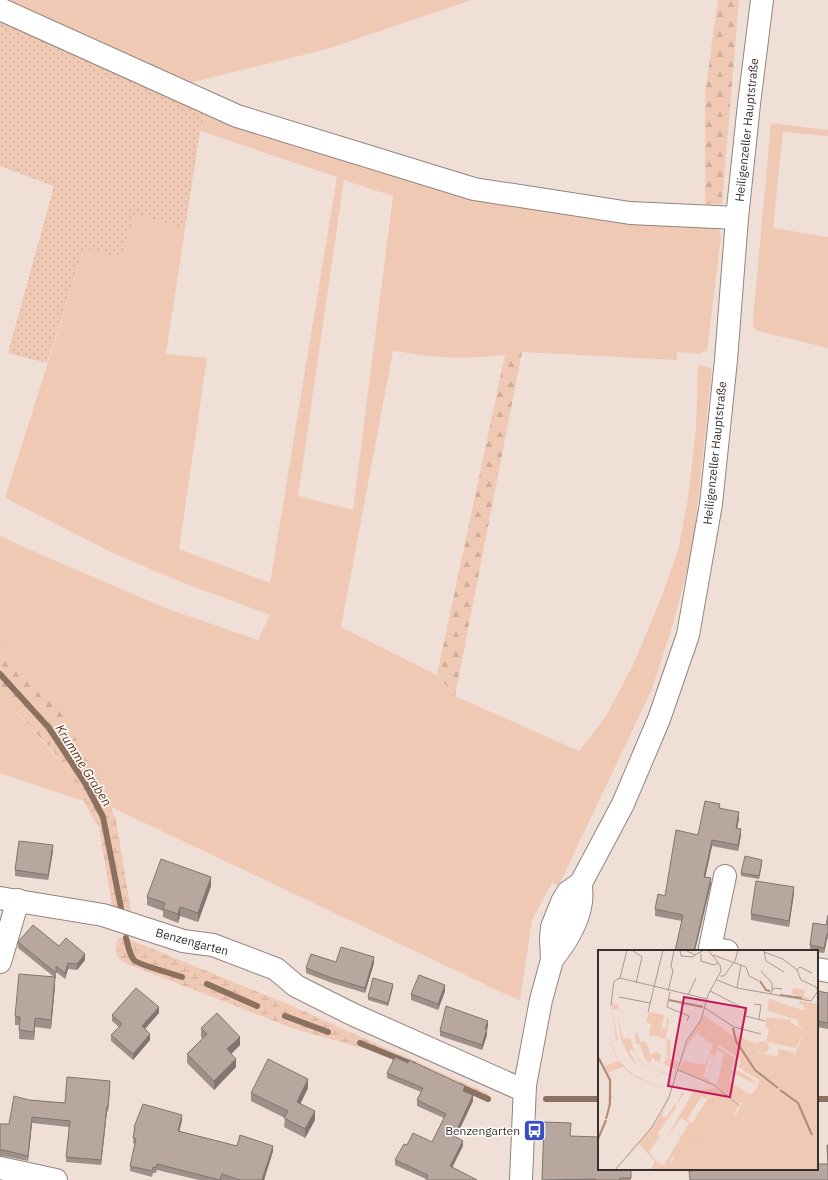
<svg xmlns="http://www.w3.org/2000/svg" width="828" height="1180" font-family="'IBM Plex Sans',sans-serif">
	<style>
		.green { fill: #f0c9b4; fill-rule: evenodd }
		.forest { fill: url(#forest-firs) }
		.wetland { fill: url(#wetland-marsh) }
		.garden { fill: url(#garden-dots) }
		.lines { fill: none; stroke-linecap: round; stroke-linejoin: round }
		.stream { stroke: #8c7060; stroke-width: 6 }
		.minor-casing { stroke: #93847d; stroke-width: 24 }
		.minor { stroke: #fff; stroke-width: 22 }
		.wall { fill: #9d9089 }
		.shaded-wall { fill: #80756f }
		.building { fill: #b7a79f; stroke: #80756f }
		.labels { text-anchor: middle; stroke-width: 3; stroke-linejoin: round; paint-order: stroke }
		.street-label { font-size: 12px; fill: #37312d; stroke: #fff }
		.poi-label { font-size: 12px; fill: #37312d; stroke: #fff; text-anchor: end }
		.water-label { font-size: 13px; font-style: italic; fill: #683414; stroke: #fff }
		.inset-river { fill: none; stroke: #b18b76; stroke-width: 2 }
		.inset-road { fill: none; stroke: #a69993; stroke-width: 1 }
		.view { fill: #c2185b; fill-opacity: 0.15; stroke: #c2185b; stroke-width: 2 }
		.inset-edge { fill: none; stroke: #37312d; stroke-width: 2 }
	</style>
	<defs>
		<pattern id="forest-firs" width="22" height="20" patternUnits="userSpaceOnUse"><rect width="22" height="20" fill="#f0c9b4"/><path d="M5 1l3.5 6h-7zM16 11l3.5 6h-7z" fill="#cead9b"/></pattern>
		<pattern id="wetland-marsh" width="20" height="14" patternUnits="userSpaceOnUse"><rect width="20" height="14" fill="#f0c9b4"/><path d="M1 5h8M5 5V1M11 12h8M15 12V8" fill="none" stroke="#cead9b"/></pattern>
		<pattern id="garden-dots" width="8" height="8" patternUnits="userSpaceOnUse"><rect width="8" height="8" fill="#f0c9b4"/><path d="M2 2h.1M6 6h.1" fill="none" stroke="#cead9b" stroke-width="1.8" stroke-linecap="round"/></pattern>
	</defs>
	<rect width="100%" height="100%" fill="#f0dfd7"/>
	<g class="green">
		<polygon points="2,0 472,0 327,49 181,85"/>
		<path d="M206,113L323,149L718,227L721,237L707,350L700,354L677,352V360L522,352C492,358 460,359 429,356C417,355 405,352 393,351L341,627L437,675L455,696L579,751L605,718L633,665L658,606L678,551L687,504L696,429L698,365L712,368L693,548L673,624L652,689L559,885L552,883L532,920L520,1001L111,807L100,780L48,692L0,643V536L42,555L168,609L258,640L270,615L181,582L115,554L5,498L84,249L134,215L185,229L166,354L207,358L179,549L270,583L337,177L200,131ZM344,180L393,196L353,510L298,496Z"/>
		<polygon points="771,123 828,130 828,136 783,132 773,228 828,237 828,348 758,331 753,327 753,319"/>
		<polygon points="0,694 70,772 84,801 0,773"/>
	</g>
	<g class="forest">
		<polygon points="718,0 739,0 722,204 705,204 705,94"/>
		<polygon points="522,352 455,696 437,675 505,355"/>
		<polygon points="0,643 48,692 72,732 48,746 0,694"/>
	</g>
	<g class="wetland">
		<polygon points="72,732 100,780 116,820 131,911 112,906 99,827 89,811 70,772 48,746"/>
		<path d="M119,938H126L285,1003L489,1094L488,1099L484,1100L397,1060L362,1048L292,1028L125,963L117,957C116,950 115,944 119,938Z"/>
	</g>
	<polygon class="garden" points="0,18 206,113 200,131 185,229 135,215 122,257 84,249 47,363 8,353 54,186 0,166"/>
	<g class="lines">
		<g class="stream">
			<polyline points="0,674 49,728 85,783 103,817 121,908"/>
			<path d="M126,938C128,945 129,954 134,960C137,964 173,974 182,977"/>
			<polyline points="207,984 257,1006"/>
			<polyline points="285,1016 328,1032"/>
			<polyline points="360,1043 414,1065"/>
			<polyline points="459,1086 488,1099"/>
			<polyline points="546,1099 599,1099"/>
			<polyline points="817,1099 828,1099"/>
		</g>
		<defs>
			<g id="minor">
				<polyline points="0,9 237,116 474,189 630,213 737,218"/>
				<polyline points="725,876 710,948 727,951"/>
				<polyline points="0,898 103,915 183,941 213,945 276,969 296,986 354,1015 516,1087 525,1085"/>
				<path d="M552,960C565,943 578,924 581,902C582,896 581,889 581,883"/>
				<polyline points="0,962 18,900"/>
				<polyline points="817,969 828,971"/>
				<polyline points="0,1168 56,1180"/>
				<polyline points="521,1180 525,1085 541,1000 552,960 551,938 552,927 562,902 568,892 581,883 623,804 659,719 688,635 711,504 726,360 737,218 749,104 762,0"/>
			</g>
		</defs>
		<use href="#minor" class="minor-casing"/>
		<use href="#minor" class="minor"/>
	</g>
	<g class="wall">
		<polygon points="720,809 739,819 737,828 741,835 738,851 712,846 705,877 711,884 682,921 655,916 655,909 665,896 698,835"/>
		<polygon points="53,851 48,880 15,876 15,870"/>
		<polygon points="762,863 759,879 741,876 741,873"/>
		<polygon points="211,886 198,922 180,916 178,923 163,917 163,911 147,905 147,897"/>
		<polygon points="794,893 789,927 751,920 751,914"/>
		<polygon points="828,915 828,939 827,939 824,953 817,952 817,951 810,950 810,945 826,925"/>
		<polygon points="18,942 59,946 85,960 77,970 68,969 65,979 56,972 56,979 55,978 55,986 51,1029 35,1027 34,1040 19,1039 19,1025 15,1025 15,1016 54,977 18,948"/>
		<polygon points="336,962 374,963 365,993 332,983 306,973 306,968"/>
		<polygon points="393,987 388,1006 368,1000 368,997"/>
		<polygon points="445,991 438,1010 411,1000 411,994"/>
		<polygon points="817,991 828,993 828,1029 817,1027"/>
		<polygon points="159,1013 145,1029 150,1040 133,1060 111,1041 111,1035 119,1027 112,1021 112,1015"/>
		<polygon points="488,1026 487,1029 487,1035 482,1050 440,1036 440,1031"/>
		<polygon points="201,1028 240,1045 231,1054 236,1067 214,1090 187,1063 187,1054 203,1039 201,1037"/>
		<polygon points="387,1073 465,1092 473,1101 456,1137 463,1146 426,1179 395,1165 395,1160 407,1145 432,1142 444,1118 417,1106 417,1100 421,1092 387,1078"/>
		<polygon points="110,1087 108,1112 107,1111 101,1165 66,1162 69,1127 32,1123 28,1161 3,1156 0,1156 0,1124 9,1124 29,1100 65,1103"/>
		<polygon points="308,1088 300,1104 315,1120 305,1138 284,1127 285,1118 251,1101 251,1093"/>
		<polygon points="182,1120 179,1131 237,1146 273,1151 264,1180 199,1180 157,1170 156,1173 153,1173 152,1177 130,1171 130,1166 135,1144 133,1143 134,1127"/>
		<polygon points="544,1122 571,1136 599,1169 631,1169 631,1180 542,1180"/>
	</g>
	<g class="shaded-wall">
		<polygon points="739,812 739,819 736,834 736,828"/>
		<polygon points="741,829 741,835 738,851 738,845"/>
		<polygon points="712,840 712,846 704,883 704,877"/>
		<polygon points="53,845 53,851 48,880 48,875"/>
		<polygon points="762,860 762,863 759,879 759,876"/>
		<polygon points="211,877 211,886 198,922 198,913"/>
		<polygon points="711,878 711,884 695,951 694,951"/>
		<polygon points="794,887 794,893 789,927 789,921"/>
		<polygon points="180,907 180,916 178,923 178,914"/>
		<polygon points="827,934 827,939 824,953 824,948"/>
		<polygon points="85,954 85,960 77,970 77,964"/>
		<polygon points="374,957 374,963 365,993 365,988"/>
		<polygon points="68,963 68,969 65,979 65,973"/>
		<polygon points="55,977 55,986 51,1029 51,1020"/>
		<polygon points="393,984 393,987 388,1006 388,1003"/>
		<polygon points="445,985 445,991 438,1010 438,1004"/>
		<polygon points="159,1007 159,1013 142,1032 142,1026"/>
		<polygon points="35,1018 35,1027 34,1040 34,1032"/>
		<polygon points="488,1021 488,1026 485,1034 485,1029"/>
		<polygon points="487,1029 487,1035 482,1050 482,1045"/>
		<polygon points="150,1034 150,1040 133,1060 133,1054"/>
		<polygon points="240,1037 240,1045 227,1058 227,1049"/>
		<polygon points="236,1059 236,1067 214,1090 214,1081"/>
		<polygon points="308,1079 308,1088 297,1111 297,1102"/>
		<polygon points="110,1081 110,1087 108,1112 108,1107"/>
		<polygon points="473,1095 473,1101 454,1141 454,1136"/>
		<polygon points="107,1106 107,1111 101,1165 101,1160"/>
		<polygon points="315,1111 315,1120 305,1138 305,1129"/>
		<polygon points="182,1115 182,1120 178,1137 178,1131"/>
		<polygon points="32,1117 32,1123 28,1161 28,1156"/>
		<polygon points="463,1141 463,1146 450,1172 450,1166"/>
		<polygon points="273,1146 273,1151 264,1180 262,1180"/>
	</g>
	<g class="building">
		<polygon points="705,801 720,804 719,808 739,812 736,828 741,829 738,845 712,840 704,877 711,878 694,951 675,951 683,915 655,909 658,894 665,896 676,830 698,835"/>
		<polygon points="19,841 53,845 48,875 15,870"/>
		<polygon points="745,856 762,860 759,876 741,873"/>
		<polygon points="161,859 211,877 198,913 180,907 178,914 163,909 165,903 147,897"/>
		<polygon points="756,881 794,887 789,921 751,914"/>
		<polygon points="828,915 828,934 827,934 824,948 810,945 813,923 826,925"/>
		<polygon points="33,925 59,946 66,938 85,954 77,964 68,963 65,973 56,966 56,973 18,942"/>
		<polygon points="341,947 374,957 365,988 332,978 306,968 311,954 336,962"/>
		<polygon points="19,974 55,977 51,1020 35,1018 34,1032 19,1030 20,1017 15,1016"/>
		<polygon points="419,975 445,985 438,1004 411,994"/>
		<polygon points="373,978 393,984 388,1003 368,997"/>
		<polygon points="136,988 159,1007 142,1026 150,1034 133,1054 111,1035 122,1024 112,1015"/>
		<polygon points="817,991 828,993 828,1023 817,1021"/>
		<polygon points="446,1006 488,1021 485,1029 487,1029 482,1045 440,1031"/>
		<polygon points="217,1013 240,1037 227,1049 236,1059 214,1081 187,1054 207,1034 201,1028"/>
		<polygon points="395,1057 408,1063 409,1060 465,1086 463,1091 473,1095 454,1136 463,1141 450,1166 477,1180 426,1180 428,1175 395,1160 404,1144 407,1145 413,1133 432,1142 446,1114 417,1100 423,1088 387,1073"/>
		<polygon points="268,1059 308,1079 297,1102 315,1111 305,1129 284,1118 288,1111 251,1093"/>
		<polygon points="67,1077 110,1081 108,1107 107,1106 101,1160 66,1157 70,1121 32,1117 28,1156 3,1150 0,1150 0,1124 9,1124 14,1096 29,1100 65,1103"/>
		<polygon points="143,1104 182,1115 178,1131 237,1146 240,1135 273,1146 262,1180 240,1180 222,1174 220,1180 157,1164 156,1168 153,1167 152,1171 130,1166 136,1139 133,1138 135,1128 134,1127"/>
		<polygon points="544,1122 571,1123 570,1136 599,1137 599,1169 631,1169 631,1178 620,1178 620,1180 596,1180 596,1179 542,1180"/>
		<polygon points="827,1145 828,1145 828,1180 690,1180 689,1171 700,1170 700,1169 817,1169 817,1164 828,1164"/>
	</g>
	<defs>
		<symbol id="bus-square" viewBox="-11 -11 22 22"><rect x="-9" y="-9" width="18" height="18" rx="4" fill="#3b4fc2" stroke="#fff"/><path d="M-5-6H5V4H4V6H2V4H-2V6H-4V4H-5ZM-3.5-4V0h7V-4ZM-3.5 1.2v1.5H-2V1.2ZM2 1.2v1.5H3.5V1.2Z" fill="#fff"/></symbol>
	</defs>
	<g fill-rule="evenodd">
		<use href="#bus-square" x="522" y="1118" width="25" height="25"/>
	</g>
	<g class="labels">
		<g class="street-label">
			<text transform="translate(747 130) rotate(-84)" y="4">Heiligenzeller Hauptstraße</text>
			<text transform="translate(715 453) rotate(-84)" y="4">Heiligenzeller Hauptstraße</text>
			<text transform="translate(192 942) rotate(15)" y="4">Benzengarten</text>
		</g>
		<g class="poi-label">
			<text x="520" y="1135">Benzengarten</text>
		</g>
		<g class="water-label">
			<text transform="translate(84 765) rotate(58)" y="5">Krumme Graben</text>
		</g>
	</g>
	<g transform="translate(598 950)">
		<rect width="220" height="220" fill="#f0dfd7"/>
		<path d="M196,38L207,40L206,46L212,49L209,50L193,43ZM171,48L182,53L181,57L199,66V70L169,60ZM202,51L220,54V59L206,58V55L201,54ZM13,54H20L21,59H14L20,90L13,92L20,110L36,125L71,141L37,127L25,117L11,122L14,132L13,145V130L7,116L20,111L12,92L18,90ZM51,62L66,65L62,87L51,85L53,74L48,72ZM20,65L25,89L32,88L39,108L54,121L41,111L34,99L31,101L38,113L37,114L29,102L23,90ZM106,65L134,85L146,108L163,127L161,130L140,117L143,109L121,95L120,97L138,109L129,127H121L126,103L119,100L109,129L118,135L81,120L84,111L107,115L115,95L99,83L89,96L84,110L90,91ZM112,104L116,106L109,128L105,127ZM69,67L71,68L68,88L73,91L72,108L69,106L68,89L62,88L64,78L68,79ZM168,67L193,70V73L207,80L198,98L168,92L171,79L167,77ZM136,85L160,94L159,102L179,107L181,99L197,103L194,112L186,110L182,137L167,127L148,106ZM58,102L64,105L61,112L66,114L68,107L80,112L76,127L64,123L54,119L55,115V119L75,126L77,119L56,110L53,105ZM139,120L153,128L159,135L137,124ZM120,138L141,155L136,165L113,161L91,204L75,206L70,218L66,215L91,173L83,168L67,190L95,142L86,143L79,156L83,143ZM118,144L110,148L94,173L89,170L103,147L108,148ZM75,142L64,165L68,168L77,154L78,158L59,184L62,186L51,202L63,217L60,220H52L57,212L41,194L18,220L57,174Z" fill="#f0c9b4" fill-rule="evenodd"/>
		<path d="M182,53L205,60L212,57L220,59V220H60L63,216L59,211L70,218L80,201L91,204L113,160L118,162L121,153L129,157L127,162L138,165L148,142L153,144L158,139L163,127L146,108L136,91L138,90L148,106L167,127L181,137L186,110L194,112L207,80L200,75L199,66L181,57Z" fill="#f0c9b4"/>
		<path d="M0,104L10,122L13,145L16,147L13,148L9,169L11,132Z" fill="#f0c9b4"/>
		<path d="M37,83H40L42,92H48L54,109L52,113L47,109L42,94H38ZM159 97a6 6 0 1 1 12 0a6 6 0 1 1-12 0ZM133,119L136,120L131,132L148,142L142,154L118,135L121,127H129Z" fill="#f0c9b4"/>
		<path class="inset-river" d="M162,31L168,40L172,41M182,45L204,48M71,50L105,57M135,78L138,91L157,120L180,138M0,107L12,130V154L8,169M182,140L200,153L214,185M0,189L8,170"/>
		<path class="inset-road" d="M34,0L44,7L38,33M67,0H82M82,0L83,6L95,7L97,5M87,0L97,5L106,0M166,1L168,11L186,22M103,4V11L116,15L120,13M115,5L148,17L151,26L161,31M199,20L202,17L214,23M163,21L174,33V40M122,26H126L137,11L140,0M22,28L29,0M119,30L139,38L213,51L220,41L218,37L203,30L199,20L185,9L166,2M139,38L143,15M70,41L75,21L73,16L76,0M112,41L149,60L143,79M72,42L69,57L91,66L89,71M172,44L176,38L184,39M90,45L98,28M21,47L52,53M156,54L163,55L161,69M13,55L16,31L22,28L109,49M107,58L136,77L163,84M50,62L65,0M147,66L167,71M80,120L116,135L141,155M17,220L54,177L71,147L89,90L103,70L110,45L123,21L122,15L110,0"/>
		<path class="view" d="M86,47L148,58L132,147L70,136Z"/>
		<rect width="220" height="220" class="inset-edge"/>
	</g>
</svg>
